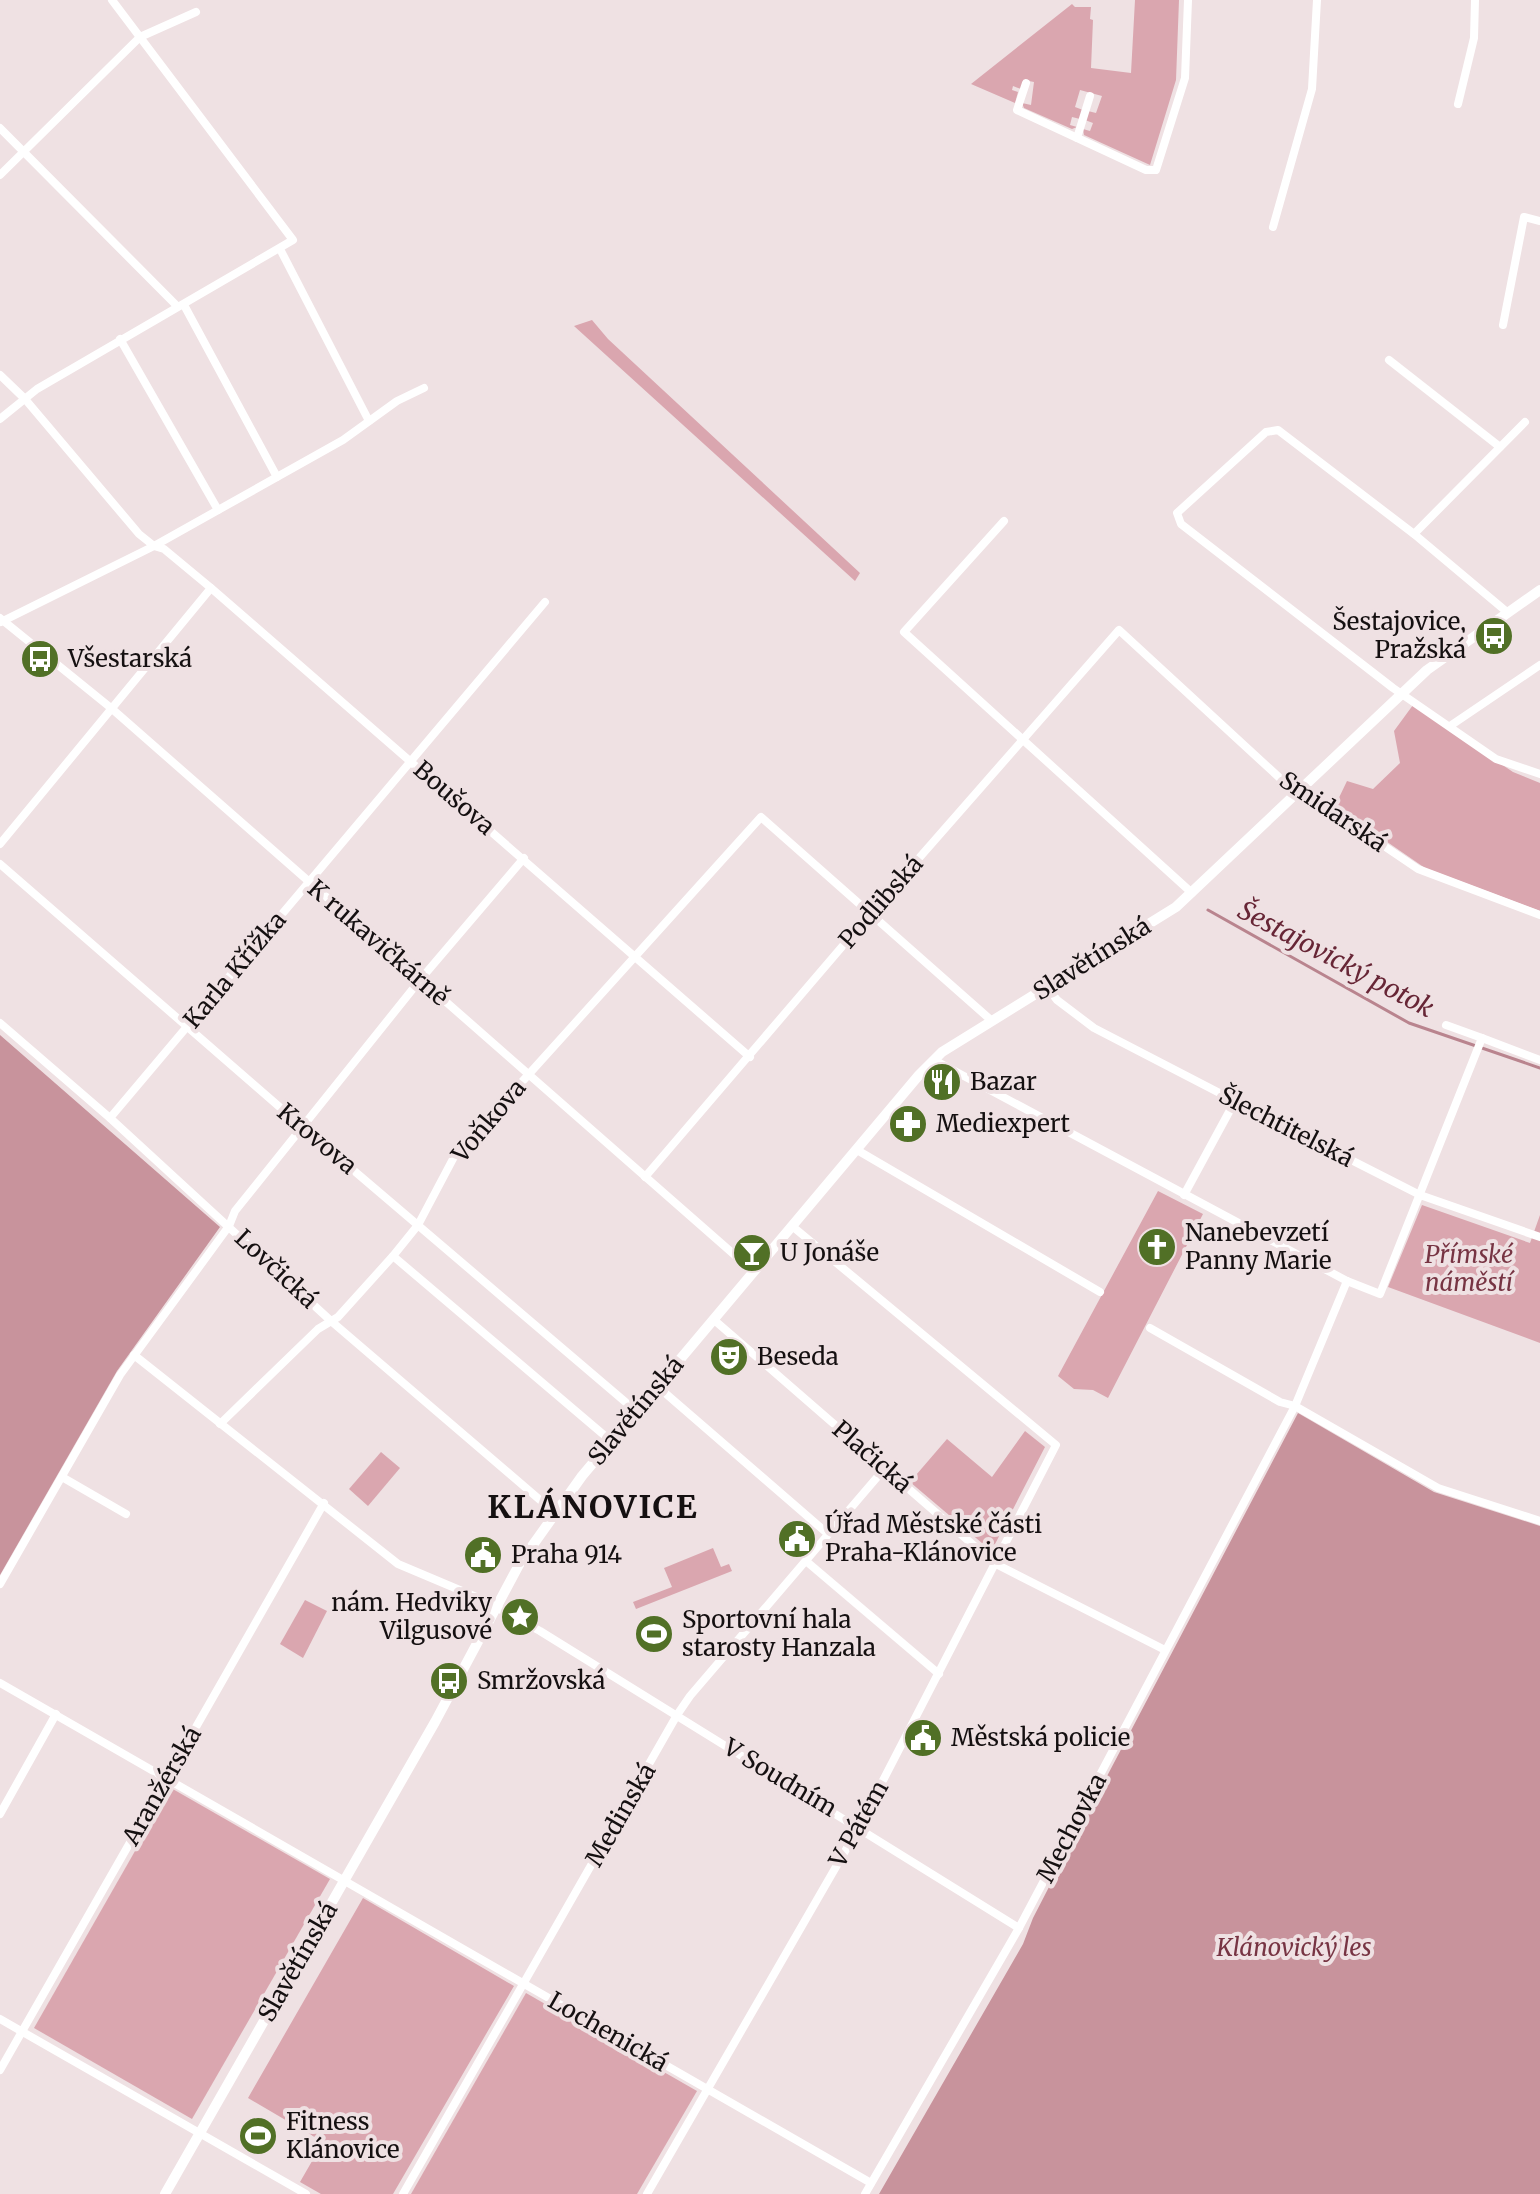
<svg xmlns="http://www.w3.org/2000/svg" width="1540" height="2194" font-family="Merriweather,serif">
	<style>
		.green { fill: #daa6af }
		.forest { fill: #c8939c }
		.lines { fill: none; stroke-linecap: round; stroke-linejoin: round }
		.stream { stroke: #b9848e; stroke-width: 3 }
		.minor { stroke: #fff; stroke-width: 8 }
		.tertiary { stroke: #fff; stroke-width: 10 }
		.labels { text-anchor: middle; stroke-width: 8; stroke-linejoin: round; paint-order: stroke }
		.poi-label { font-size: 24px; fill: #151011; stroke: #efe1e3; text-anchor: start }
		.street-label { font-size: 24px; fill: #151011; stroke: #efe1e3 }
		.park-label { font-size: 24px; font-style: italic; fill: #773443; stroke: #efe1e3 }
		.water-label { font-size: 26px; font-style: italic; fill: #672636; stroke: #efe1e3 }
		.district-label { font-size: 32px; font-weight: bold; letter-spacing: 2px; fill: #151011; stroke: #efe1e3 }
	</style>
	<rect width="100%" height="100%" fill="#efe1e3"/>
	<g class="green">
		<polygon points="1135,0 1179,0 1176,80 1150,165 1084,135 1083,129 1090,131 1093,123 1085,120 1088,111 1096,113 1102,96 1080,90 1075,107 1083,110 1080,119 1072,117 1070,125 1077,127 1072,129 1024,108 1022,103 1031,105 1034,82 1024,80 1021,89 1013,86 1012,90 1018,92 1015,103 971,84 1072,4 1075,7 1091,7 1090,19 1093,20 1091,68 1131,73"/>
		<polygon points="592,320 608,339 860,573 855,581 574,326"/>
		<polygon points="1413,705 1513,772 1540,783 1540,911 1425,868 1335,806 1347,781 1373,789 1400,763 1394,731"/>
		<polygon points="1158,1191 1203,1214 1108,1398 1093,1390 1074,1389 1058,1376"/>
		<polygon points="1422,1205 1530,1243 1540,1215 1540,1343 1388,1287"/>
		<polygon points="1025,1431 1045,1447 993,1548 989,1549 910,1482 947,1439 992,1477"/>
		<polygon points="381,1452 400,1468 368,1506 349,1489"/>
		<polygon points="713,1548 721,1567 729,1564 732,1571 636,1609 633,1602 672,1587 664,1568"/>
		<polygon points="305,1600 327,1611 303,1658 280,1644"/>
		<polygon points="171,1788 330,1879 192,2119 34,2028"/>
		<polygon points="363,1898 514,1986 393,2194 321,2194 300,2182 323,2142 248,2098"/>
		<polygon points="526,1993 697,2091 637,2194 411,2194"/>
	</g>
	<g class="forest">
		<polygon points="0,1035 220,1227 117,1371 0,1575"/>
		<polygon points="1298,1413 1434,1492 1540,1526 1540,2194 879,2194 1023,1944 1033,1918 1065,1856"/>
	</g>
	<g class="lines">
		<polyline class="stream" points="1208,910 1409,1023 1540,1068"/>
		<g class="minor">
			<polyline points="1026,83 1017,110 1146,170 1156,170 1185,78 1188,0"/>
			<polyline points="1458,104 1474,38 1475,0"/>
			<polyline points="0,128 177,306"/>
			<polyline points="1077,138 1090,96"/>
			<polyline points="0,175 140,37 196,12"/>
			<polyline points="1273,227 1312,89 1317,0"/>
			<polyline points="280,249 369,421"/>
			<polyline points="184,305 277,477"/>
			<polyline points="1503,325 1524,217 1540,221"/>
			<polyline points="120,339 218,510"/>
			<polyline points="1389,360 1500,447"/>
			<polyline points="0,375 25,399 139,534 154,546 164,549 211,588 750,1057"/>
			<polyline points="0,419 37,389 293,240 112,0"/>
			<polyline points="1004,521 904,632 1192,893"/>
			<polyline points="1414,534 1525,422"/>
			<polyline points="1507,612 1414,534 1278,430 1266,432 1177,513 1181,524 1393,688 1496,759 1540,774"/>
			<polyline points="0,618 111,708 754,1272"/>
			<polyline points="1,622 154,546 343,440 397,401 424,388"/>
			<polyline points="1450,726 1540,665"/>
			<polyline points="0,844 211,588"/>
			<polyline points="0,864 298,1123 636,1411"/>
			<polyline points="1047,987 1057,1000 1094,1028 1235,1101 1420,1195 1540,1237"/>
			<polyline points="0,1023 110,1118 331,1321 554,1512"/>
			<polyline points="1446,1025 1482,1038"/>
			<polyline points="934,1060 1347,1281 1380,1294 1482,1038 1540,1060"/>
			<polyline points="110,1118 545,602"/>
			<polyline points="857,1150 1100,1292"/>
			<polyline points="645,1177 870,914 1119,630 1296,793 1316,800 1418,869 1540,915"/>
			<polyline points="1184,1195 1235,1101"/>
			<polyline points="393,1256 611,1441"/>
			<polyline points="713,1319 994,1563 1165,1650"/>
			<polyline points="1150,1328 1280,1402 1295,1406 1438,1488 1540,1521"/>
			<polyline points="134,1355 398,1564 481,1599 540,1631 1019,1928"/>
			<polyline points="657,1386 828,1534"/>
			<polyline points="220,1424 318,1329 338,1317 393,1256 418,1225 454,1157 761,817 992,1021"/>
			<polyline points="62,1477 126,1514"/>
			<polyline points="806,1561 939,1674"/>
			<polyline points="0,1584 120,1375 229,1226 235,1211 420,980 524,858"/>
			<polyline points="0,1683 871,2183"/>
			<polyline points="0,1814 56,1714"/>
			<polyline points="0,2019 306,2194"/>
			<polyline points="0,2070 324,1503"/>
			<polyline points="403,2194 677,1715 690,1696 885,1468"/>
			<polyline points="647,2194 859,1827 1056,1445 792,1226"/>
			<polyline points="865,2194 1019,1928 1295,1406 1347,1281"/>
		</g>
		<polyline class="tertiary" points="165,2194 435,1722 520,1563 582,1476 919,1075 942,1052 1176,907 1427,670 1540,590"/>
	</g>
	<defs>
		<symbol id="bus-disc" viewBox="-11 -11 22 22"><circle r="9.5" fill="#517026" stroke="#efe1e3"/><path d="M-5-6H5V4H4V6H2V4H-2V6H-4V4H-5ZM-3.5-4V0h7V-4ZM-3.5 1.2v1.5H-2V1.2ZM2 1.2v1.5H3.5V1.2Z" fill="#fff"/></symbol>
		<symbol id="restaurant-disc" viewBox="-11 -11 22 22"><circle r="9.5" fill="#517026" stroke="#efe1e3"/><path d="M-5-6h1v4h1v-4h1v4h1v-4h1v5L-1.5 .5V6h-2V.5L-5-1ZM5-6V6H3V1.5H1.5Q1.5-4 5-6Z" fill="#fff"/></symbol>
		<symbol id="pharmacy-disc" viewBox="-11 -11 22 22"><circle r="9.5" fill="#517026" stroke="#efe1e3"/><path d="M-2-6h4v4h4v4h-4v4h-4v-4h-4v-4h4Z" fill="#fff"/></symbol>
		<symbol id="church-disc" viewBox="-11 -11 22 22"><circle r="9.5" fill="#517026" stroke="#efe1e3"/><path d="M-1.2-6h2.4v3.5h3.3v2.4h-3.3V6h-2.4V-.1h-3.3v-2.4h3.3Z" fill="#fff"/></symbol>
		<symbol id="bar-disc" viewBox="-11 -11 22 22"><circle r="9.5" fill="#517026" stroke="#efe1e3"/><path d="M-6-5H6L.8 .8V4.5H3.5V6h-7V4.5H-.8V.8Z" fill="#fff"/></symbol>
		<symbol id="theatre-disc" viewBox="-11 -11 22 22"><circle r="9.5" fill="#517026" stroke="#efe1e3"/><path d="M-5-5.5Q0-4 5-5.5V0Q5 5 0 6Q-5 5-5 0ZM-3.3-2.5H-1v1.5H-3.3ZM1-2.5H3.3v1.5H1ZM-2.8 1Q0 5.5 2.8 1Z" fill="#fff"/></symbol>
		<symbol id="civic-disc" viewBox="-11 -11 22 22"><circle r="9.5" fill="#517026" stroke="#efe1e3"/><path d="M-.6-6.5H3V-4.5H.6V-3L4-1V1h2V6H-6V1h2V-1L-.6-3ZM-1.2 2.5V6h2.4V2.5Z" fill="#fff"/></symbol>
		<symbol id="sight-disc" viewBox="-11 -11 22 22"><circle r="9.5" fill="#517026" stroke="#efe1e3"/><path d="M0-6L1.8-2.2L6-1.7L2.9 1.2L3.7 5.4L0 3.3L-3.7 5.4L-2.9 1.2L-6-1.7L-1.8-2.2Z" fill="#fff"/></symbol>
		<symbol id="stadium-disc" viewBox="-11 -11 22 22"><circle r="9.5" fill="#517026" stroke="#efe1e3"/><path d="M0-5a6.5 5 0 1 0 0 10a6.5 5 0 1 0 0-10ZM-3.5-1.8h7v3.6h-7Z" fill="#fff"/></symbol>
	</defs>
	<g fill-rule="evenodd">
		<use href="#bus-disc" x="1472" y="614" width="44" height="44"/>
		<use href="#bus-disc" x="18" y="637" width="44" height="44"/>
		<use href="#restaurant-disc" x="920" y="1060" width="44" height="44"/>
		<use href="#pharmacy-disc" x="886" y="1102" width="44" height="44"/>
		<use href="#church-disc" x="1135" y="1225" width="44" height="44"/>
		<use href="#bar-disc" x="730" y="1231" width="44" height="44"/>
		<use href="#theatre-disc" x="707" y="1335" width="44" height="44"/>
		<use href="#civic-disc" x="775" y="1517" width="44" height="44"/>
		<use href="#civic-disc" x="461" y="1533" width="44" height="44"/>
		<use href="#sight-disc" x="498" y="1595" width="44" height="44"/>
		<use href="#stadium-disc" x="632" y="1612" width="44" height="44"/>
		<use href="#bus-disc" x="427" y="1659" width="44" height="44"/>
		<use href="#civic-disc" x="901" y="1716" width="44" height="44"/>
		<use href="#stadium-disc" x="236" y="2114" width="44" height="44"/>
	</g>
	<g class="labels">
		<g class="poi-label">
			<text x="1466" y="630" text-anchor="end">Šestajovice,<tspan x="1466" dy="28">Pražská</tspan></text>
			<text x="68" y="667">Všestarská</text>
			<text x="970" y="1090">Bazar</text>
			<text x="936" y="1132">Mediexpert</text>
			<text x="1185" y="1241">Nanebevzetí<tspan x="1185" dy="28">Panny Marie</tspan></text>
			<text x="780" y="1261">U Jonáše</text>
			<text x="757" y="1365">Beseda</text>
			<text x="825" y="1533">Úřad Městské části<tspan x="825" dy="28">Praha-Klánovice</tspan></text>
			<text x="511" y="1563">Praha 914</text>
			<text x="492" y="1611" text-anchor="end">nám. Hedviky<tspan x="492" dy="28">Vilgusové</tspan></text>
			<text x="682" y="1628">Sportovní hala<tspan x="682" dy="28">starosty Hanzala</tspan></text>
			<text x="477" y="1689">Smržovská</text>
			<text x="951" y="1746">Městská policie</text>
			<text x="286" y="2130">Fitness<tspan x="286" dy="28">Klánovice</tspan></text>
		</g>
		<g class="street-label">
			<text transform="translate(454 798) rotate(41)" y="8">Boušova</text>
			<text transform="translate(1333 812) rotate(34)" y="8">Smidarská</text>
			<text transform="translate(881 902) rotate(-49)" y="8">Podlibská</text>
			<text transform="translate(378 943) rotate(41)" y="8">K rukavičkárně</text>
			<text transform="translate(1092 959) rotate(-32)" y="8">Slavětínská</text>
			<text transform="translate(235 970) rotate(-50)" y="8">Karla Křížka</text>
			<text transform="translate(489 1121) rotate(-50)" y="8">Voňkova</text>
			<text transform="translate(1286 1127) rotate(27)" y="8">Šlechtitelská</text>
			<text transform="translate(317 1139) rotate(40)" y="8">Krovova</text>
			<text transform="translate(276 1269) rotate(43)" y="8">Lovčická</text>
			<text transform="translate(636 1411) rotate(-50)" y="8">Slavětínská</text>
			<text transform="translate(872 1457) rotate(41)" y="8">Plačická</text>
			<text transform="translate(780 1778) rotate(31)" y="8">V Soudním</text>
			<text transform="translate(162 1786) rotate(-60)" y="8">Aranžérská</text>
			<text transform="translate(621 1815) rotate(-60)" y="8">Medinská</text>
			<text transform="translate(859 1824) rotate(-61)" y="8">V Pátém</text>
			<text transform="translate(1072 1828) rotate(-62)" y="8">Mechovka</text>
			<text transform="translate(298 1962) rotate(-60)" y="8">Slavětínská</text>
			<text transform="translate(608 2032) rotate(30)" y="8">Lochenická</text>
		</g>
		<g class="park-label">
			<text x="1469" y="1263">Přímské<tspan x="1469" dy="28">náměstí</tspan></text>
			<text x="1294" y="1956">Klánovický les</text>
		</g>
		<g class="water-label">
			<text transform="translate(1336 959) rotate(28)" y="9">Šestajovický potok</text>
		</g>
		<g class="district-label">
			<text x="593" y="1518">KLÁNOVICE</text>
		</g>
	</g>
</svg>
